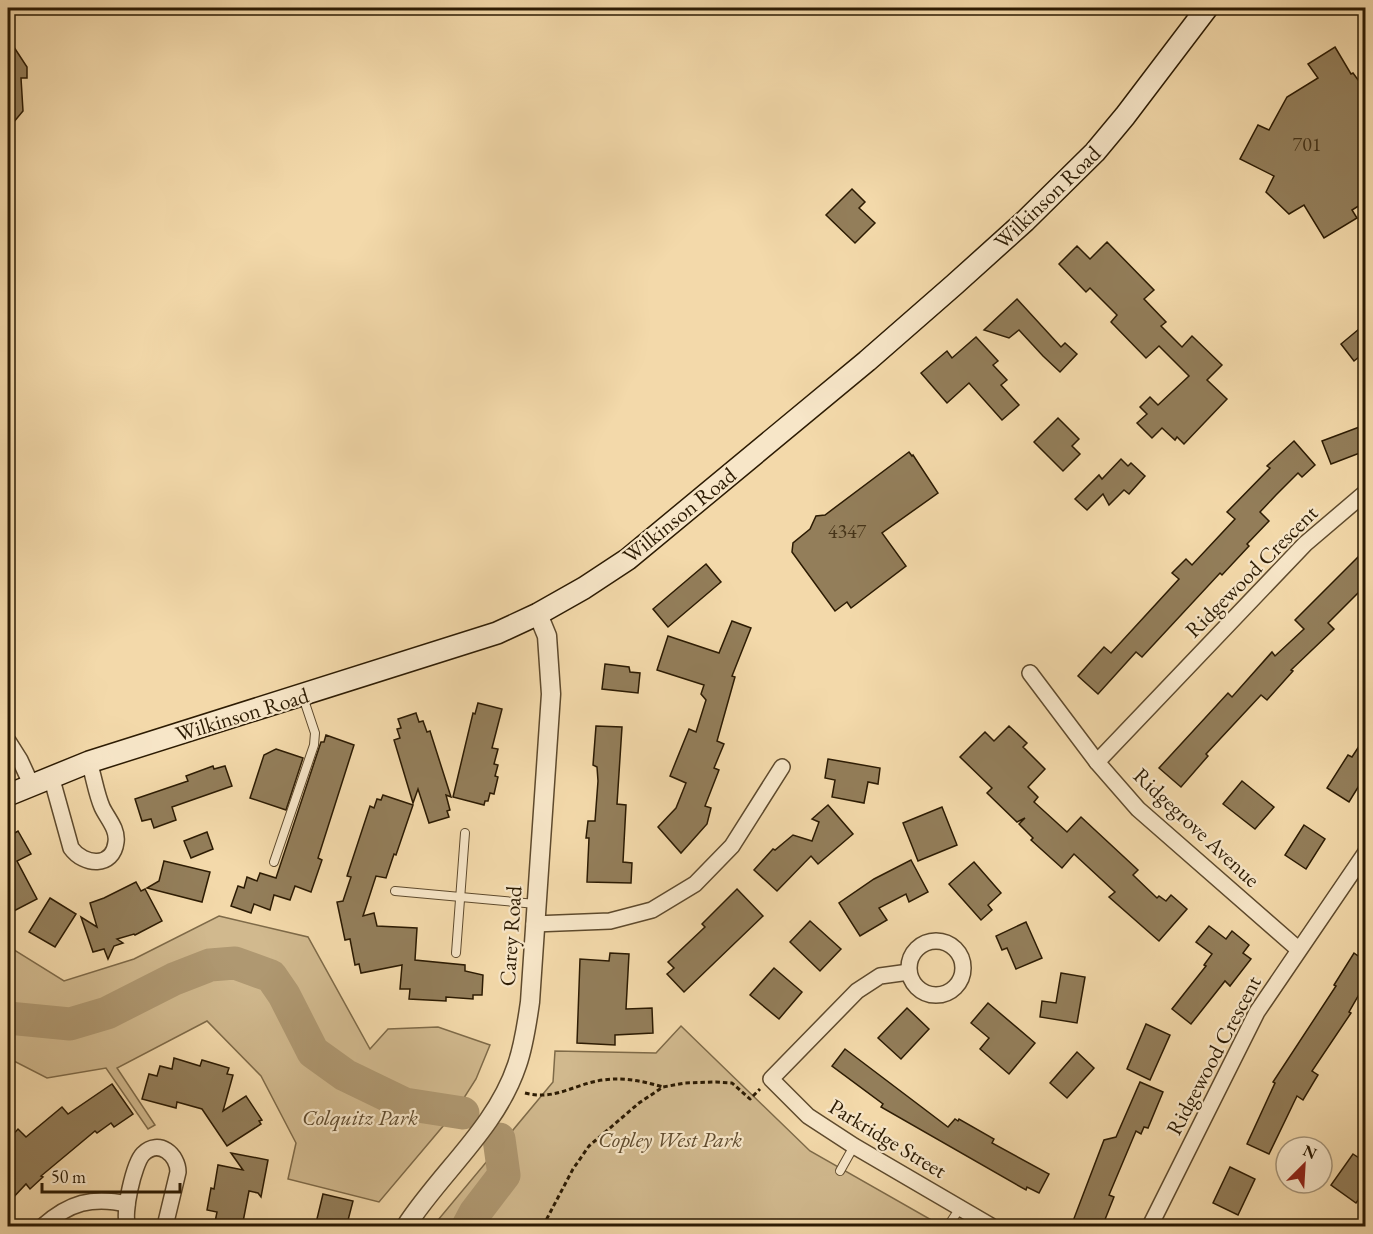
<svg xmlns="http://www.w3.org/2000/svg" width="1373" height="1234" font-family="'EB Garamond',serif">
	<style>
		.green { fill: #d1b98e; stroke: #7e6a48; stroke-width: 1.5 }
		.lines { fill: none; stroke-linecap: round; stroke-linejoin: round }
		.river { stroke: #af9871; stroke-width: 33 }
		.building { fill: #937e5a; stroke: #2c1b03; stroke-width: 1.5 }
		.service-casing { stroke: #5e4a2d; stroke-width: 10 }
		.minor-casing { stroke: #5e4a2d; stroke-width: 18 }
		.tertiary-casing { stroke: #5e4a2d; stroke-width: 21 }
		.secondary-casing { stroke: #2c1b03; stroke-width: 24 }
		.path { stroke: #2c1b03; stroke-width: 3; stroke-dasharray: 4.5 3; stroke-linecap: butt }
		.service { stroke: #f7e6c8; stroke-width: 8 }
		.minor { stroke: #f7e6c8; stroke-width: 15 }
		.tertiary { stroke: #f7e6c8; stroke-width: 18 }
		.secondary { stroke: #f7e6c8; stroke-width: 21 }
		.labels { text-anchor: middle; stroke-width: 4.5; stroke-linejoin: round; paint-order: stroke }
		.number-label { font-size: 20px; fill: #463419 }
		.street-label { font-size: 22px; fill: #2c1b03; stroke: #f7e6c8 }
		.park-label { font-size: 22px; font-style: italic; fill: #5e4a2d; stroke: #f7e6c8 }
	</style>
	<rect width="100%" height="100%" fill="#f3d9aa"/>
	<filter id="stains"><feTurbulence type="fractalNoise" baseFrequency=".00333" numOctaves="4"/><feColorMatrix values="0 0 0 0 .2 0 0 0 0 .09 0 0 0 0 .02 0 0 0 .5 -.17"/></filter>
	<radialGradient id="worn" r=".72"><stop offset=".6" stop-color="#630" stop-opacity="0"/><stop offset="1" stop-color="#630" stop-opacity=".3"/></radialGradient>
	<g class="green">
		<polygon points="219,916 308,937 370,1049 388,1029 438,1027 490,1045 476,1079 455,1112 379,1202 288,1179 296,1143 261,1076 207,1021 117,1068 155,1125 148,1129 106,1068 47,1078 8,1058 8,946 64,981 134,959"/>
		<polygon points="681,1026 810,1151 942,1226 433,1226 553,1082 555,1051 656,1053"/>
	</g>
	<g class="lines">
		<g class="river">
			<polyline points="8,1018 70,1024 107,1013 174,979 210,965 235,963 271,976 284,995 313,1052 345,1075 405,1104 463,1113"/>
			<polyline points="468,1226 475,1213 504,1175 499,1139"/>
		</g>
	</g>
	<g class="building">
		<polygon points="8,38 27,67 27,78 21,78 23,111 8,129"/>
		<polygon points="1335,47 1351,74 1353,73 1361,84 1365,81 1365,202 1352,210 1357,218 1324,238 1304,205 1289,214 1266,192 1274,176 1240,159 1258,125 1269,130 1287,97 1318,78 1308,64"/>
		<polygon points="852,189 865,202 859,208 875,223 855,243 826,215"/>
		<polygon points="1107,242 1154,290 1144,299 1166,322 1161,326 1182,347 1192,336 1222,365 1207,380 1227,399 1184,444 1177,437 1175,440 1162,428 1152,438 1137,423 1147,414 1140,407 1150,397 1158,405 1189,376 1159,346 1146,358 1111,322 1117,315 1090,288 1086,292 1059,264 1077,246 1090,259"/>
		<polygon points="1017,299 1061,347 1065,343 1077,354 1060,372 1043,356 1019,330 1009,338 984,330"/>
		<polygon points="1365,324 1365,352 1354,361 1341,344"/>
		<polygon points="976,337 998,361 993,365 1007,380 1001,385 1019,405 1002,420 969,383 947,403 921,373 947,351 952,358"/>
		<polygon points="1058,418 1079,439 1072,446 1080,454 1063,471 1034,442"/>
		<polygon points="1362,426 1365,436 1365,451 1331,464 1322,441"/>
		<polygon points="1294,441 1315,465 1302,477 1298,473 1276,495 1260,512 1269,521 1247,544 1249,546 1222,575 1220,573 1142,657 1136,652 1098,694 1078,676 1104,647 1111,653 1179,579 1172,573 1186,559 1192,565 1235,519 1227,512 1270,468 1267,466"/>
		<polygon points="909,452 912,456 913,455 938,493 882,533 906,566 851,608 847,602 835,611 792,552 793,543 810,529 816,516 825,515"/>
		<polygon points="1121,459 1128,466 1131,463 1145,476 1129,494 1124,490 1109,505 1103,494 1087,510 1075,499 1099,475 1102,479"/>
		<polygon points="1365,550 1365,586 1328,623 1334,629 1291,670 1293,671 1267,700 1261,695 1206,754 1208,756 1181,787 1159,768 1228,693 1232,697 1272,652 1275,656 1304,629 1295,620"/>
		<polygon points="706,564 721,582 668,627 653,609"/>
		<polygon points="732,621 751,628 732,676 735,677 717,741 724,744 714,768 719,770 705,806 711,808 707,824 681,853 658,827 676,808 686,783 670,776 689,729 696,732 706,700 701,694 704,685 657,670 668,636 719,653"/>
		<polygon points="605,664 629,667 630,672 640,673 638,693 602,689"/>
		<polygon points="478,703 502,709 492,748 498,749 494,764 498,765 495,776 498,777 494,794 490,793 488,801 485,801 484,805 453,797 473,713 475,714"/>
		<polygon points="416,713 419,722 423,721 427,732 430,731 451,797 446,795 450,810 447,811 449,817 429,823 418,789 413,803 394,740 400,738 397,729 401,728 398,719"/>
		<polygon points="596,726 622,727 617,804 626,805 623,862 632,863 631,883 587,882 589,838 586,838 588,821 595,821 598,781 597,767 593,765"/>
		<polygon points="1009,726 1027,743 1023,747 1045,769 1028,787 1038,797 1034,802 1067,832 1081,817 1138,870 1133,875 1157,898 1159,896 1166,901 1171,895 1187,909 1159,941 1109,897 1115,892 1074,854 1062,868 1031,840 1033,838 1019,824 1025,818 1017,822 987,793 992,788 960,757 985,732 994,741"/>
		<polygon points="326,735 354,745 318,858 322,860 311,892 295,886 290,900 274,895 270,910 254,904 251,913 231,906 238,886 244,888 247,877 257,881 260,873 276,878 320,745 321,742 324,742"/>
		<polygon points="1365,737 1365,776 1349,802 1327,788 1348,755 1352,757"/>
		<polygon points="276,749 303,758 286,810 250,798 264,755"/>
		<polygon points="828,759 880,768 878,784 868,782 864,803 832,797 835,780 825,778"/>
		<polygon points="213,766 214,769 225,766 232,786 172,807 176,820 154,828 151,819 142,821 135,799 188,781 186,776"/>
		<polygon points="1242,781 1274,807 1255,829 1223,804"/>
		<polygon points="383,795 413,805 396,855 394,854 386,878 376,876 363,916 374,913 377,926 417,928 415,960 465,965 465,971 483,975 482,995 473,995 473,999 446,997 446,1001 409,999 410,989 400,989 402,965 361,973 359,964 355,965 350,939 345,940 337,902 343,901 351,877 347,876 370,806 374,808 377,799 381,800"/>
		<polygon points="828,805 853,834 818,864 811,856 777,891 754,870 773,849 775,850 793,835 812,841 819,822 812,819"/>
		<polygon points="942,807 957,845 918,861 903,823"/>
		<polygon points="1304,825 1325,839 1306,869 1285,855"/>
		<polygon points="18,831 31,854 17,861 37,899 8,914 8,837"/>
		<polygon points="207,832 213,849 191,858 184,841"/>
		<polygon points="911,860 928,892 909,902 906,894 879,908 887,920 860,936 839,903 874,879"/>
		<polygon points="164,861 210,872 202,902 147,888 159,881"/>
		<polygon points="974,862 1001,893 988,905 992,910 981,920 949,884"/>
		<polygon points="136,882 141,891 145,889 162,921 135,935 134,934 117,939 123,943 114,946 108,959 104,949 93,952 81,917 97,927 90,903 104,898"/>
		<polygon points="737,889 763,916 684,992 667,974 674,968 668,962 705,927 702,924"/>
		<polygon points="50,898 76,914 55,947 29,932"/>
		<polygon points="810,921 841,949 820,971 790,942"/>
		<polygon points="1026,922 1042,958 1016,969 1007,948 1002,950 996,936"/>
		<polygon points="1209,926 1226,939 1232,931 1249,945 1243,953 1251,959 1230,986 1225,981 1191,1024 1172,1009 1206,966 1204,965 1212,954 1196,942"/>
		<polygon points="610,953 629,954 626,1009 652,1008 653,1033 615,1035 615,1045 577,1043 580,959 609,961"/>
		<polygon points="1354,953 1365,961 1365,984 1349,1012 1351,1013 1312,1071 1318,1075 1303,1100 1297,1096 1269,1154 1247,1144 1275,1083 1273,1082 1336,986 1334,985"/>
		<polygon points="774,968 802,992 779,1019 750,995"/>
		<polygon points="1061,973 1085,977 1077,1023 1040,1017 1042,1001 1056,1003"/>
		<polygon points="988,1003 1035,1043 1009,1074 980,1049 989,1038 971,1023"/>
		<polygon points="907,1008 929,1029 901,1059 878,1038"/>
		<polygon points="1146,1024 1170,1035 1150,1080 1127,1069"/>
		<polygon points="845,1049 948,1127 955,1119 958,1121 959,1119 994,1139 992,1143 1049,1174 1039,1193 1027,1187 1026,1190 881,1107 883,1104 832,1066"/>
		<polygon points="1077,1052 1094,1068 1067,1098 1050,1083"/>
		<polygon points="174,1058 200,1066 202,1060 229,1068 227,1074 233,1075 223,1111 246,1096 262,1120 259,1121 261,1124 227,1146 202,1109 177,1102 176,1108 142,1099 149,1074 157,1076 160,1066 172,1069"/>
		<polygon points="1140,1082 1163,1092 1148,1128 1144,1127 1141,1134 1136,1131 1109,1195 1114,1197 1102,1227 1086,1227 1073,1221 1104,1140 1116,1137"/>
		<polygon points="112,1084 133,1114 114,1127 111,1123 97,1133 95,1131 41,1176 43,1177 30,1189 26,1184 8,1203 8,1140 18,1129 26,1137 62,1107 68,1114"/>
		<polygon points="231,1153 268,1160 261,1197 258,1193 249,1191 242,1227 214,1227 217,1212 207,1210 211,1188 214,1189 218,1165 243,1170"/>
		<polygon points="1353,1154 1365,1162 1365,1191 1356,1203 1331,1185"/>
		<polygon points="1230,1167 1255,1179 1238,1215 1213,1203"/>
		<polygon points="323,1194 353,1201 347,1224 344,1223 343,1227 315,1227"/>
	</g>
	<g class="lines">
		<defs>
			<g id="service">
				<polyline points="274,862 314,745 315,733 303,697"/>
				<polyline points="395,891 536,904"/>
				<polyline points="456,953 465,833"/>
				<polyline points="840,1171 854,1146"/>
				<polyline points="948,1226 960,1208"/>
			</g>
			<g id="minor">
				<polyline points="1030,673 1097,762 1138,809 1298,949"/>
				<polyline points="8,741 20,760 31,784"/>
				<polyline points="1097,762 1305,544 1366,492"/>
				<path d="M51,776L71,848C84,866 113,868 116,842C118,829 107,818 102,807C96,793 94,777 89,762"/>
				<polyline points="534,924 610,921 652,910 695,884 732,846 782,767"/>
				<circle cx="936" cy="968" r="27"/>
				<polyline points="909,972 880,976 857,991 771,1079 808,1116 854,1146 991,1226"/>
				<path d="M43,1226C69,1203 92,1196 127,1204"/>
				<path d="M128,1226C122,1215 134,1163 143,1154C159,1138 178,1155 178,1172L165,1226"/>
				<polyline points="1150,1226 1257,1012 1366,852"/>
			</g>
			<path id="tertiary" d="M406,1226C441,1172 496,1128 517,1065C524,1045 527,1023 530,1002L551,694L547,636L538,614"/>
			<polyline id="secondary" points="8,795 89,762 497,633 538,614 584,588 628,559 867,361 954,285 1025,221 1095,152 1125,116 1207,8"/>
		</defs>
		<use href="#service" class="service-casing"/>
		<use href="#minor" class="minor-casing"/>
		<use href="#tertiary" class="tertiary-casing"/>
		<use href="#secondary" class="secondary-casing"/>
		<g class="path">
			<path d="M525,1093C555,1101 574,1084 603,1080C625,1077 642,1081 663,1087"/>
			<polyline points="543,1226 573,1169 589,1146 639,1103 663,1087 685,1083 716,1082 732,1083 750,1099 760,1089"/>
		</g>
		<use href="#service" class="service"/>
		<use href="#minor" class="minor"/>
		<use href="#tertiary" class="tertiary"/>
		<use href="#secondary" class="secondary"/>
	</g>
	<g class="labels">
		<g class="number-label">
			<text x="1307" y="151">701</text>
			<text x="847" y="538">4347</text>
		</g>
		<g class="street-label">
			<text transform="translate(1047 197) rotate(-44)" y="8">Wilkinson Road</text>
			<text transform="translate(679 515) rotate(-39)" y="8">Wilkinson Road</text>
			<text transform="translate(1251 571) rotate(-45)" y="8">Ridgewood Crescent</text>
			<text transform="translate(242 714) rotate(-17)" y="8">Wilkinson Road</text>
			<text transform="translate(1197 827) rotate(43)" y="8">Ridgegrove Avenue</text>
			<text transform="translate(510 936) rotate(-86)" y="8">Carey Road</text>
			<text transform="translate(1213 1055) rotate(-62)" y="8">Ridgewood Crescent</text>
			<text transform="translate(888 1138) rotate(31)" y="8">Parkridge Street</text>
		</g>
		<g class="park-label">
			<text x="360" y="1125">Colquitz Park</text>
			<text x="670" y="1147">Copley West Park</text>
		</g>
	</g>
	<rect width="1373" height="1234" fill="none" stroke="#f3d9aa" stroke-width="30"/>
	<rect x="9" y="9" width="1355" height="1216" fill="none" stroke="#2c1b03" stroke-width="3"/>
	<rect x="15" y="15" width="1343" height="1204" fill="none" stroke="#2c1b03" stroke-width="1.5"/>
	<g transform="translate(1304 1165) rotate(24)"><circle r="28" fill="#f7e6c8" stroke="#a69579" stroke-width="1.5"/>
	<path d="M0-4.5L10 22L0 15L-10 22Z" fill="#8f2418"/>
	<text y="-9" font-size="16" font-weight="bold" text-anchor="middle" fill="#2c1b03">N</text>
	</g>
	<path d="M42 1183v9h138v-9" fill="none" stroke="#2c1b03" stroke-width="3"/>
	<text x="51" y="1183" font-size="18" fill="#2c1b03" stroke="#f7e6c8" stroke-width="4.5" paint-order="stroke">50 m</text>
	<rect width="100%" height="100%" filter="url(#stains)"/>
	<rect width="100%" height="100%" fill="url(#worn)"/>
</svg>
